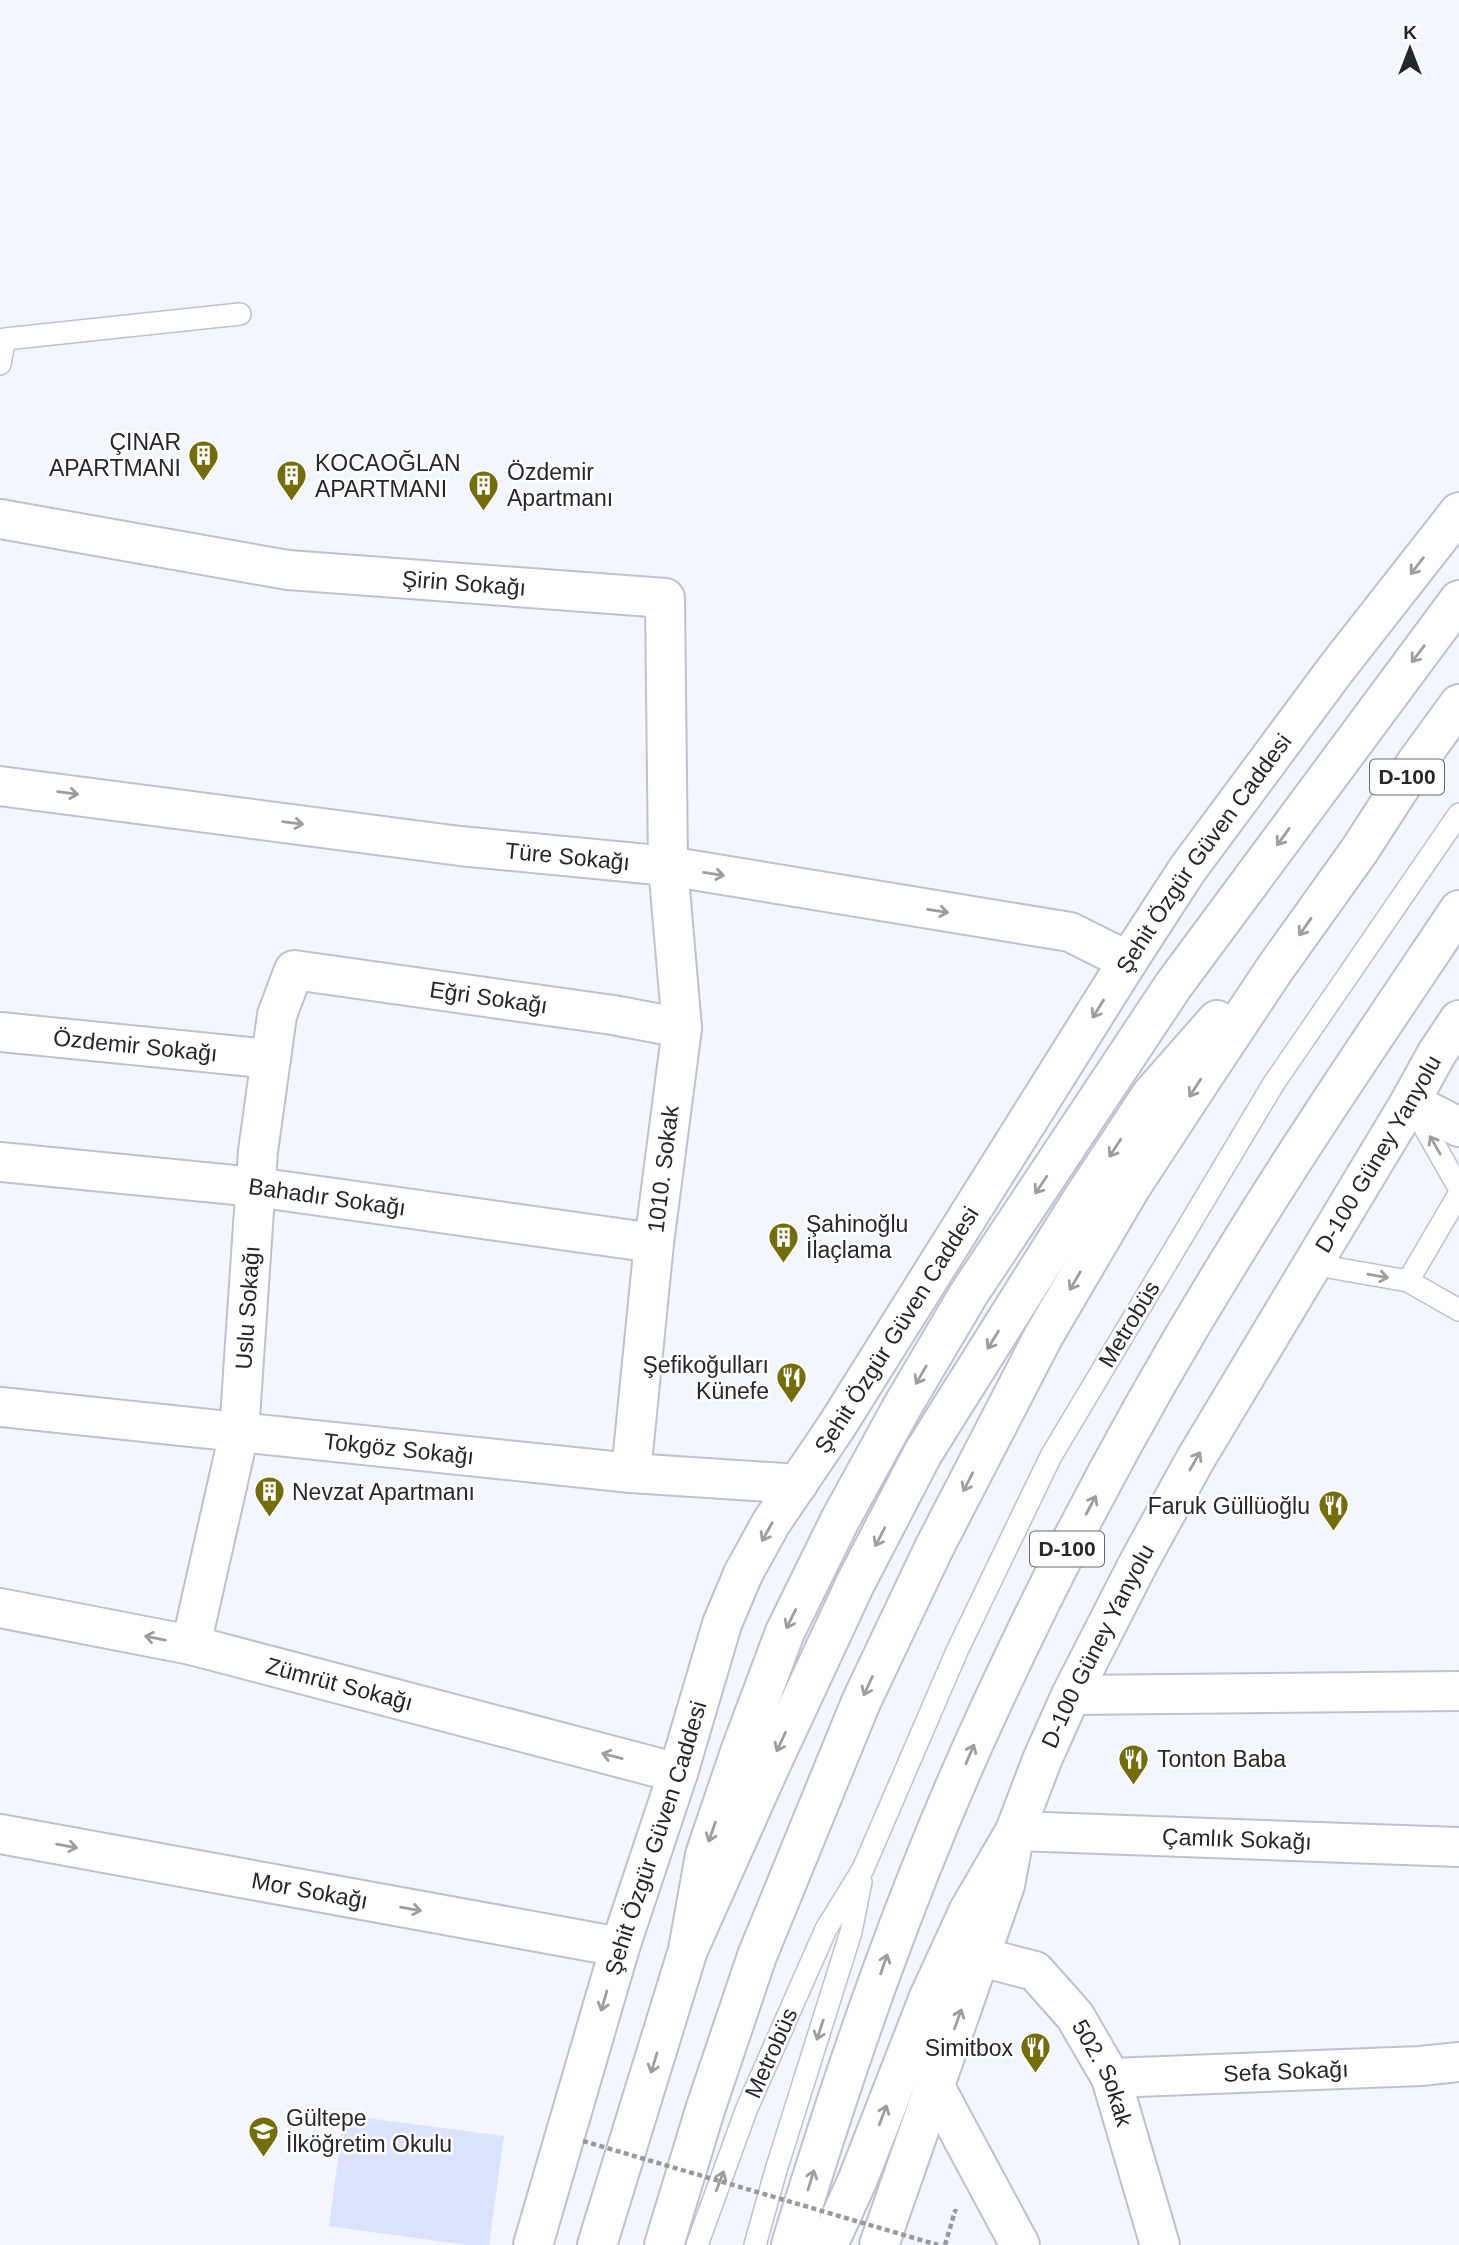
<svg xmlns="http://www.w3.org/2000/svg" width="1459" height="2245" font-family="Helvetica,sans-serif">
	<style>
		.green { fill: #dbe2fc }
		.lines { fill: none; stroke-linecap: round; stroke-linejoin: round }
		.service-casing { stroke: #bdc1d1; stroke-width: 24 }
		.minor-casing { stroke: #bdc1d1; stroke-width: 42 }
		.primary-casing { stroke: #bdc1d1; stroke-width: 42 }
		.trunk-casing { stroke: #bdc1d1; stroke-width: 42 }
		.path { stroke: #97999f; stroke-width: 4.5; stroke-dasharray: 5 3.5; stroke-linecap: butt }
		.service { stroke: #fff; stroke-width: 21 }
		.minor { stroke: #fff; stroke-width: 38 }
		.primary { stroke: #fff; stroke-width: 38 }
		.trunk { stroke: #fff; stroke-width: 38 }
		.path-bridge { stroke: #97999f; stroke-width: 4.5; stroke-dasharray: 5 3.5; stroke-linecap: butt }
		.oneway { stroke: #9d9ea0 }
		.labels { text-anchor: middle; stroke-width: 5; stroke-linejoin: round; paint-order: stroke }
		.shield { fill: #fff; stroke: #67686c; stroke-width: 2 }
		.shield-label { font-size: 21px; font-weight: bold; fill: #26272d }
		.poi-label { font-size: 23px; fill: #26272d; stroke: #fff; text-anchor: start }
		.street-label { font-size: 23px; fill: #26272d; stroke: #fff }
	</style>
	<rect width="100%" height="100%" fill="#f4f6fd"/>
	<polygon class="green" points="344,2115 504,2136 489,2245 467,2245 329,2226"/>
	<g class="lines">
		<defs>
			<g id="service">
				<polyline points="0,364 5,339 240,314"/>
				<polyline points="1413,1107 1459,1188"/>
				<polyline points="1311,1264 1408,1281 1459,1194"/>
				<polyline points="1408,1281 1459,1310"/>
				<polyline points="697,2245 747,2108 826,1929 863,1869 957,1651 1051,1456 1274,1083 1459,814"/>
				<polyline points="755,2245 776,2170 851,1932 861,1882"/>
			</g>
			<g id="minor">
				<path id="s1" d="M0,519L288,570L665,598L668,866L682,1028L654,1243L631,1473"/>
				<path id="s2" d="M0,786L460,846L668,866L1070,932L1128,961"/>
				<path id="s3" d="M0,1032L271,1059"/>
				<polyline points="1410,1102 1459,1127"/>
				<path id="s4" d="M0,1162L256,1187L654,1243"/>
				<path id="s5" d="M0,1407L631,1473L798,1484"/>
				<path id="s6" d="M0,1608L191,1645L678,1773"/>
				<path id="s7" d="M191,1645L239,1433L258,1151L277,1015L294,970L613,1015L682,1028"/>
				<polyline points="1071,1695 1459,1691"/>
				<path id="s8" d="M1015,1831L1459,1847"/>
				<path id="s9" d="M0,1834L620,1947"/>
				<path id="s10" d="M981,1957L1035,1971L1075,2016L1111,2078L1160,2245"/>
				<path id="s11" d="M1111,2078L1421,2066L1459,2062"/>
				<polyline points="934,2085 1020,2245"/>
				<path id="s12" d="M533,2245L620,1947L678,1773L722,1624L743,1574L771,1523L836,1427L1128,961L1187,870L1336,669L1459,512"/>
			</g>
			<g id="primary">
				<polyline points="597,2245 688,1950 705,1855 740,1752 785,1632 840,1520 902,1407 968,1295 1173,986 1459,600"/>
				<path id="s13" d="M879,2245L1005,1885L1015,1831L1042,1760L1071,1695L1139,1562L1195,1460L1410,1102L1437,1053L1459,1020"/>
			</g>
			<g id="trunk">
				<polyline points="688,1950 768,1771 855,1584 923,1453 1081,1201 1151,1095 1217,1020"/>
				<polyline points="664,2245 705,2110 757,1956 861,1702 934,1548 1043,1337 1131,1187 1203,1077 1274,970 1359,851 1416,763 1459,704"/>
				<path d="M791,2245C847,2062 909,1882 990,1708C1061,1554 1142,1402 1232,1257C1304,1139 1382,1025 1459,910"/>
				<polyline points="828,2245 858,2179 929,1997 969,1910 1015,1831"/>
			</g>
		</defs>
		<use href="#service" class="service-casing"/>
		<use href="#minor" class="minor-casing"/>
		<use href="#primary" class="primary-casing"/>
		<use href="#trunk" class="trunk-casing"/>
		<polyline class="path" points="945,2245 955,2211 957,2212"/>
		<use href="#service" class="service"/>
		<use href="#minor" class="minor"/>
		<use href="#primary" class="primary"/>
		<use href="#trunk" class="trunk"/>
		<polyline class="path-bridge" points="583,2141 938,2245"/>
	</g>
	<defs><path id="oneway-shaft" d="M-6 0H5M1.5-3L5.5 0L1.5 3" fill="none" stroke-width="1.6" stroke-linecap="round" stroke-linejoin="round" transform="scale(1.75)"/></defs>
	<g class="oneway">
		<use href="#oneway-shaft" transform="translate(1417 566) rotate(128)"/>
		<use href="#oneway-shaft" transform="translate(1418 654) rotate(127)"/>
		<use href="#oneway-shaft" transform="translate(68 793) rotate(8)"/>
		<use href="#oneway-shaft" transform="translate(293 823) rotate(8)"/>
		<use href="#oneway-shaft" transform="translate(1283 837) rotate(126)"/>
		<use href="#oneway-shaft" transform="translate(714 874) rotate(9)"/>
		<use href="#oneway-shaft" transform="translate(938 911) rotate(9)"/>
		<use href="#oneway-shaft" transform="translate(1305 927) rotate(125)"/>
		<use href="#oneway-shaft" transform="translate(1098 1009) rotate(122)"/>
		<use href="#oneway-shaft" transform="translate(1195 1088) rotate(123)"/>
		<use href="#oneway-shaft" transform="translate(1435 1145) rotate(-120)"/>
		<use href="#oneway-shaft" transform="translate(1115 1148) rotate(123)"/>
		<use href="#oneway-shaft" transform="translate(1041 1185) rotate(124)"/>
		<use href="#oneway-shaft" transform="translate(1378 1276) rotate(10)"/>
		<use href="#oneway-shaft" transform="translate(1075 1281) rotate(120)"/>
		<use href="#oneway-shaft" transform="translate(993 1340) rotate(122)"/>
		<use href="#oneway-shaft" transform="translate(921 1375) rotate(120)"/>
		<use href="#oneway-shaft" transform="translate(1195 1461) rotate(-60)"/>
		<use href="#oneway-shaft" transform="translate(968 1482) rotate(117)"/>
		<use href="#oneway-shaft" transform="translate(1091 1505) rotate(-62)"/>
		<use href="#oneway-shaft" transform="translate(767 1532) rotate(119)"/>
		<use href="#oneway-shaft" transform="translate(880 1537) rotate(117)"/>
		<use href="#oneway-shaft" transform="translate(791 1619) rotate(116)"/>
		<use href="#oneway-shaft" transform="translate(155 1638) rotate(-169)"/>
		<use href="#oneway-shaft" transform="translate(868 1686) rotate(115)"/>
		<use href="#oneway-shaft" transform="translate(781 1742) rotate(115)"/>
		<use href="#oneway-shaft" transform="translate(970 1754) rotate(-67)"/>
		<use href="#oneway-shaft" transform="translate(612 1756) rotate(-165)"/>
		<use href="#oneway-shaft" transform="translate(712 1832) rotate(109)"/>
		<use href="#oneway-shaft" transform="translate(67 1846) rotate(10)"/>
		<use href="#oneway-shaft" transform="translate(411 1909) rotate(10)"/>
		<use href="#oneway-shaft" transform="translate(884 1964) rotate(-71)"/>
		<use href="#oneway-shaft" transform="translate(604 2001) rotate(106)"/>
		<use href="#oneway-shaft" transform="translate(958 2019) rotate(-70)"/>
		<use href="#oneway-shaft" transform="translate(820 2030) rotate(108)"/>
		<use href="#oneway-shaft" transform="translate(654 2063) rotate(107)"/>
		<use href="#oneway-shaft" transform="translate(883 2115) rotate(-69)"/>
		<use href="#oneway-shaft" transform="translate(811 2180) rotate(-73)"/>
		<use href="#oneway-shaft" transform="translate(720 2181) rotate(-69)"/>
	</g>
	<defs>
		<symbol id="building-pin" viewBox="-11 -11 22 30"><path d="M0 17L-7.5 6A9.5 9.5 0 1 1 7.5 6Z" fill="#736d0b" stroke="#fff"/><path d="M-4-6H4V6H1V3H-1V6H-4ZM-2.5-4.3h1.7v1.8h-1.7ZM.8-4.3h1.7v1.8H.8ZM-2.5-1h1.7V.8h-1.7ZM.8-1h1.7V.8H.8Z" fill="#fff"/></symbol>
		<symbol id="restaurant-pin" viewBox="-11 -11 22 30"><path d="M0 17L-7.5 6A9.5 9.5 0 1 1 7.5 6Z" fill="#736d0b" stroke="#fff"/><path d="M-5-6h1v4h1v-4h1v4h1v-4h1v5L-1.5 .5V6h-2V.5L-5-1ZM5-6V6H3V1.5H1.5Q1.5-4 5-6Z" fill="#fff"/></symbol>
		<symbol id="school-pin" viewBox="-11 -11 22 30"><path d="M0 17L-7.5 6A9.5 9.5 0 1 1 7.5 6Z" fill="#736d0b" stroke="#fff"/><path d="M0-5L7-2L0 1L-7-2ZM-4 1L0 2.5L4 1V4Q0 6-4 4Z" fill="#fff"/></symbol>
	</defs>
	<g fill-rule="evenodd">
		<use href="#building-pin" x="186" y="438" width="35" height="47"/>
		<use href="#building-pin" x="274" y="458" width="35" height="47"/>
		<use href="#building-pin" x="466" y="468" width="35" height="47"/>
		<use href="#building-pin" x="766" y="1220" width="35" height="47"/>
		<use href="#restaurant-pin" x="774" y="1360" width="35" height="47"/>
		<use href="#building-pin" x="252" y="1474" width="35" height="47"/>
		<use href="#restaurant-pin" x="1316" y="1488" width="35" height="47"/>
		<use href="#restaurant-pin" x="1116" y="1742" width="35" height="47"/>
		<use href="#restaurant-pin" x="1018" y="2030" width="35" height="47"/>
		<use href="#school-pin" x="246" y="2114" width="35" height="47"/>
	</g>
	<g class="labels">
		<g class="shield">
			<rect x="1370" y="759.5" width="74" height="35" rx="5"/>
			<rect x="1030" y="1531.5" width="74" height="35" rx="5"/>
		</g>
		<g class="shield-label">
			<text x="1407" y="784">D-100</text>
			<text x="1067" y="1556">D-100</text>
		</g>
		<g class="poi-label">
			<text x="181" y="450" text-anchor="end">ÇINAR<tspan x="181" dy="26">APARTMANI</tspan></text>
			<text x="315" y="471">KOCAOĞLAN<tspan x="315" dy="26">APARTMANI</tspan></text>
			<text x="507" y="480">Özdemir<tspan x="507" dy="26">Apartmanı</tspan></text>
			<text x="806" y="1232">Şahinoğlu<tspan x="806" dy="26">İlaçlama</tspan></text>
			<text x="769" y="1373" text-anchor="end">Şefikoğulları<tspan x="769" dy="26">Künefe</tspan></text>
			<text x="292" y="1500">Nevzat Apartmanı</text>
			<text x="1310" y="1514" text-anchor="end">Faruk Güllüoğlu</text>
			<text x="1157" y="1767">Tonton Baba</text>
			<text x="1013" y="2056" text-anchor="end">Simitbox</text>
			<text x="286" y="2126">Gültepe<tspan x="286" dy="26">İlköğretim Okulu</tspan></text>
		</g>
		<g class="street-label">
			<text dy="8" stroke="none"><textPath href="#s1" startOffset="469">Şirin Sokağı</textPath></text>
			<text dy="8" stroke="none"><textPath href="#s12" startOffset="1559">Şehit Özgür Güven Caddesi</textPath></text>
			<text dy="8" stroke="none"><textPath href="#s2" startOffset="572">Türe Sokağı</textPath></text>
			<text dy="8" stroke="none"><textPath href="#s7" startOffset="882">Eğri Sokağı</textPath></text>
			<text dy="8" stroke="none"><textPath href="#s3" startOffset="136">Özdemir Sokağı</textPath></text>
			<text dy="8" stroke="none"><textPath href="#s13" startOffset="1206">D-100 Güney Yanyolu</textPath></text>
			<text transform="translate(663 1169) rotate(-83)" y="8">1010. Sokak</text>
			<text dy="8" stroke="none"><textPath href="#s4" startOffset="329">Bahadır Sokağı</textPath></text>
			<text dy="8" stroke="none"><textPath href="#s7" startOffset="343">Uslu Sokağı</textPath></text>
			<text transform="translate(1129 1324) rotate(-59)" y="8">Metrobüs</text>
			<text dy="8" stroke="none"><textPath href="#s12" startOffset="992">Şehit Özgür Güven Caddesi</textPath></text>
			<text dy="8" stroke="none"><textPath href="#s5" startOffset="401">Tokgöz Sokağı</textPath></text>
			<text dy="8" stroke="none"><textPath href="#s13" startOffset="639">D-100 Güney Yanyolu</textPath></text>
			<text dy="8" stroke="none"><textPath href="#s6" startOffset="348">Zümrüt Sokağı</textPath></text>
			<text dy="8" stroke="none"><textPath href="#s12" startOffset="425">Şehit Özgür Güven Caddesi</textPath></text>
			<text dy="8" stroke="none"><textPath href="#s8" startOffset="222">Çamlık Sokağı</textPath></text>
			<text dy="8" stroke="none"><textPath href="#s9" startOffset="315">Mor Sokağı</textPath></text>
			<text transform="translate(771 2053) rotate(-66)" y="8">Metrobüs</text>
			<text dy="8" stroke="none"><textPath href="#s11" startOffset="175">Sefa Sokağı</textPath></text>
			<text dy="8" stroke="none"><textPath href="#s10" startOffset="180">502. Sokak</textPath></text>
		</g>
	</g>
	<g transform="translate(1410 49)" stroke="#ffffff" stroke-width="5" paint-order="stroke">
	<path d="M0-5L12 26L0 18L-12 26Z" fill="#26272d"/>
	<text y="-10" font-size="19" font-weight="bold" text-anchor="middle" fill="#26272d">K</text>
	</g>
</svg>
